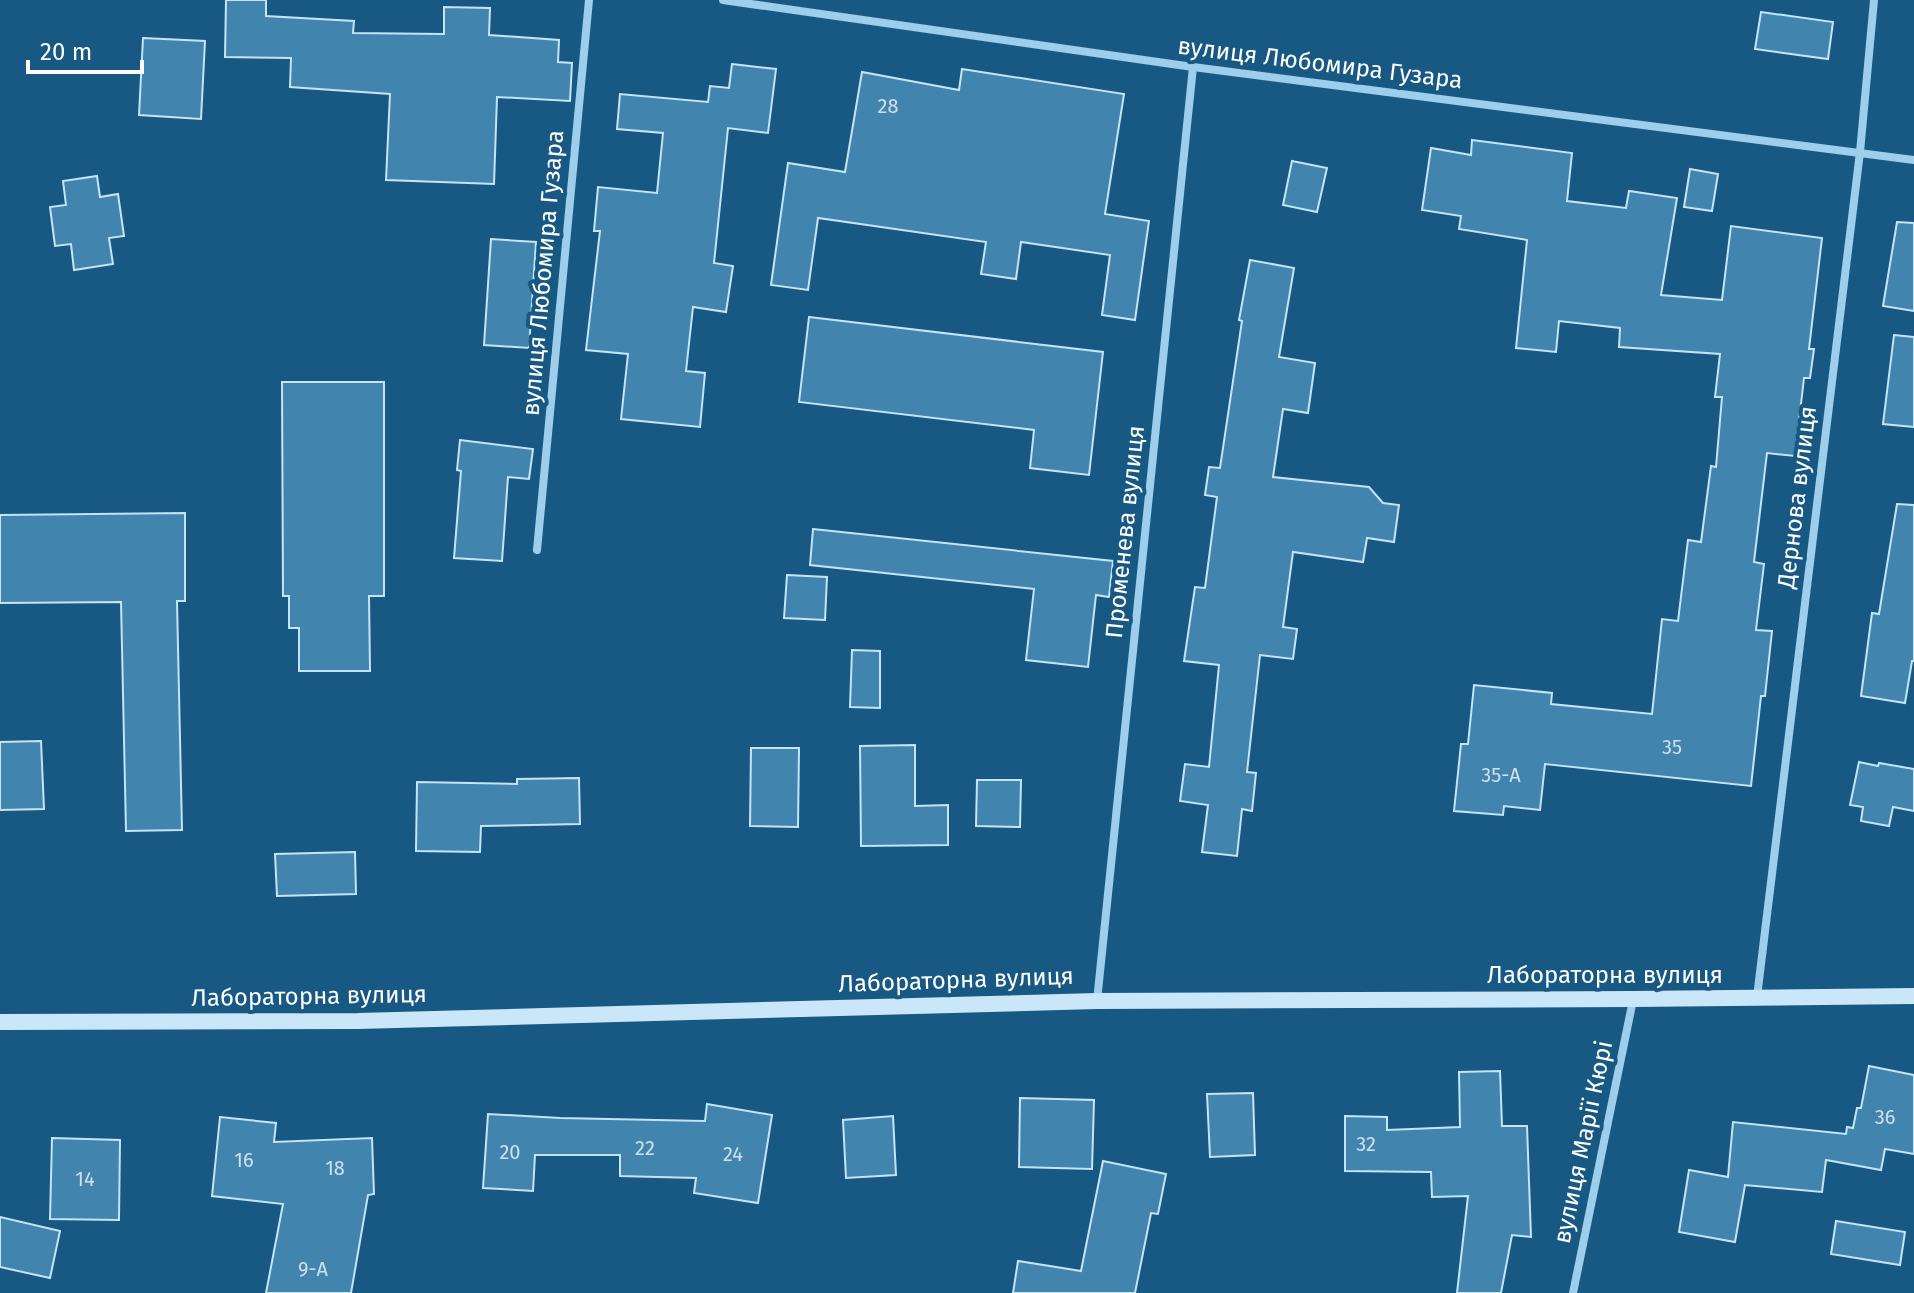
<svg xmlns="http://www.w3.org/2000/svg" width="1914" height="1293" font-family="'Fira Sans',sans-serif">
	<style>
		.building { fill: #4184ae; stroke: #c3e4f9; stroke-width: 2 }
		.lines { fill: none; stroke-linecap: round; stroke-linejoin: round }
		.street { stroke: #9dceec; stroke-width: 8 }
		.secondary { stroke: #cae6f9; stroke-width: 16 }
		.labels { text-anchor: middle; stroke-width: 8; stroke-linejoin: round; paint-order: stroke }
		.number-label { font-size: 20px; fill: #d0e0eb }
		.street-label { font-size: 24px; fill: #fff; stroke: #185984 }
	</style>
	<rect width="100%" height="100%" fill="#185984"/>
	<g class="building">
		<polygon points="226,0 266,0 266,16 354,21 353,33 444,34 444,7 490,8 489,35 559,40 558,62 572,63 570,101 497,97 494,184 386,180 390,94 290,87 291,58 225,57"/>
		<polygon points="1761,12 1833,22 1828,59 1755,49"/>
		<polygon points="143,38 205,41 201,119 139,115"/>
		<polygon points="732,64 776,69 768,133 728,128 714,263 733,266 726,312 693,307 686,371 705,373 700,427 621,419 628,354 586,350 600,231 594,231 598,187 657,193 663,133 617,129 620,94 708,102 710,86 729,88"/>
		<polygon points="962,69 1124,94 1105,214 1149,221 1135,320 1102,315 1110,255 1021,242 1016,279 981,274 986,242 818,218 808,290 771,285 788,163 845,172 862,72 959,90"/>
		<polygon points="1472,140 1572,153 1567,201 1626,208 1629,191 1677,198 1661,295 1722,300 1731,226 1822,238 1809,349 1814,349 1810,378 1804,378 1795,456 1767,453 1754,562 1764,564 1756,630 1772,631 1765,696 1761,696 1751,786 1545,764 1540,810 1504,806 1503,815 1454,811 1461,744 1468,744 1474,685 1552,693 1551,704 1652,714 1662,619 1678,621 1688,540 1701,542 1711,466 1716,467 1722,397 1715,397 1720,354 1619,347 1620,328 1559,321 1556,352 1516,348 1527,240 1459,229 1461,216 1422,210 1431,148 1471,155"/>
		<polygon points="1292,161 1327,168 1317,212 1283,205"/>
		<polygon points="1690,169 1718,174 1712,211 1684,207"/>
		<polygon points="97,176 100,197 118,194 124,236 109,238 113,264 74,270 71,244 55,246 50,207 66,205 63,181"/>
		<polygon points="1897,222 1914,223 1914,311 1883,306"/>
		<polygon points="491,239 536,242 529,348 484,345"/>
		<polygon points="1250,260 1294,268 1279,357 1315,363 1308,413 1283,409 1273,477 1369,487 1383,503 1399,505 1394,542 1367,538 1363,562 1293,552 1283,627 1297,629 1293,659 1260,655 1247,772 1256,773 1252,811 1242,809 1237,856 1202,852 1208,805 1180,801 1185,764 1209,767 1219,665 1184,661 1195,587 1205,588 1217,497 1205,495 1209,467 1220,468 1242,321 1239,320"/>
		<polygon points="809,317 1103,352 1089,475 1030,468 1034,430 799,402"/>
		<polygon points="1894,335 1914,337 1914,427 1883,424"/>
		<polygon points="282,382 384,382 384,596 369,596 370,671 299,671 299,628 289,628 289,596 283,596"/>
		<polygon points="460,440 533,449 529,479 508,477 502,561 454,558 461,471 457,470"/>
		<polygon points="1897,504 1914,505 1914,661 1912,661 1905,703 1861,696 1872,613 1879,614"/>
		<polygon points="185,513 185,601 177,601 182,830 126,831 121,602 0,603 0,515"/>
		<polygon points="813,529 1113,561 1109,597 1096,595 1088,667 1026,660 1034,589 810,565"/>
		<polygon points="787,575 827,577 825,620 784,618"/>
		<polygon points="852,650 880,651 880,708 850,707"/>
		<polygon points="41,741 44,809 0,810 0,742"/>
		<polygon points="915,745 915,806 948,805 948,845 861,846 860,746"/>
		<polygon points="751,748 799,748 798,827 750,826"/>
		<polygon points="1859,762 1878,766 1879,763 1914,769 1914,811 1893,807 1889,826 1861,821 1863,807 1850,805"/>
		<polygon points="579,778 580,824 481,826 480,852 416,851 417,782 517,784 517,779"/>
		<polygon points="977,780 1021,780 1020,827 976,826"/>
		<polygon points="355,852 356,894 277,896 275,854"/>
		<polygon points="1869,1066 1914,1075 1914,1154 1885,1149 1881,1170 1826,1160 1822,1192 1745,1185 1735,1242 1679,1232 1689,1170 1728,1177 1733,1122 1846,1134 1847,1127 1853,1128 1857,1108 1861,1108"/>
		<polygon points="1500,1071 1502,1126 1527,1126 1531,1237 1512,1235 1501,1293 1457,1293 1468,1196 1432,1197 1431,1172 1345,1171 1345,1116 1387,1117 1387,1130 1460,1127 1459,1072"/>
		<polygon points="1253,1093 1255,1155 1210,1157 1207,1094"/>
		<polygon points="1020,1098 1094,1100 1092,1169 1019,1167"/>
		<polygon points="707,1104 772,1115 758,1203 694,1193 696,1178 620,1176 620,1155 535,1155 533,1191 483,1188 488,1114 560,1118 705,1121"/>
		<polygon points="893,1116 896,1175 846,1178 843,1120"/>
		<polygon points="220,1117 276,1123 274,1142 372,1138 374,1194 368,1195 351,1293 266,1293 283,1204 212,1196"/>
		<polygon points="52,1138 120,1140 119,1220 50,1219"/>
		<polygon points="1103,1161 1166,1174 1158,1214 1151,1213 1135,1293 1013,1293 1018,1261 1081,1271"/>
		<polygon points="0,1217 60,1231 50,1278 0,1267"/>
		<polygon points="1836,1221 1905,1232 1900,1265 1831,1254"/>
	</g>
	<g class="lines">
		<g class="street">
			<polyline points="723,0 1193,67 1914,160"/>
			<polyline points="537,550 589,0"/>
			<polyline points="1757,997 1860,152 1874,0"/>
			<polyline points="1097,1001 1193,67"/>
			<polyline points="1573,1293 1633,1000"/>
		</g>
		<polyline class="secondary" points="0,1022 358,1021 1097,1001 1633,999 1914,996"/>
	</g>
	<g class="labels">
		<g class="number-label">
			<text x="888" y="113">28</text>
			<text x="1672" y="754">35</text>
			<text x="1501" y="782">35-А</text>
			<text x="1885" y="1124">36</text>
			<text x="1366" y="1151">32</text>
			<text x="645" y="1155">22</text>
			<text x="510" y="1159">20</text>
			<text x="733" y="1161">24</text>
			<text x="244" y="1167">16</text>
			<text x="335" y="1175">18</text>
			<text x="85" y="1186">14</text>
			<text x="313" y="1276">9-А</text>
		</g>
		<g class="street-label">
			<text transform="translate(1320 63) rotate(7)" y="8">вулиця Любомира Гузара</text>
			<text transform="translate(543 273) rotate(-85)" y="8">вулиця Любомира Гузара</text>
			<text transform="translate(1797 497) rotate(-83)" y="8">Дернова вулиця</text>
			<text transform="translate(1125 532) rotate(-84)" y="8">Променева вулиця</text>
			<text x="1605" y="983">Лабораторна вулиця</text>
			<text transform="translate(956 980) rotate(-2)" y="8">Лабораторна вулиця</text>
			<text transform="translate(309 996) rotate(-1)" y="8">Лабораторна вулиця</text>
			<text transform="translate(1583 1142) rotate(-78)" y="8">вулиця Марії Кюрі</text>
		</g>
	</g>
	<path d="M28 60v12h114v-12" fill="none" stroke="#ffffff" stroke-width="4"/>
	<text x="40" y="60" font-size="24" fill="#ffffff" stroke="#185984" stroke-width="6" paint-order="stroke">20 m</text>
</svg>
